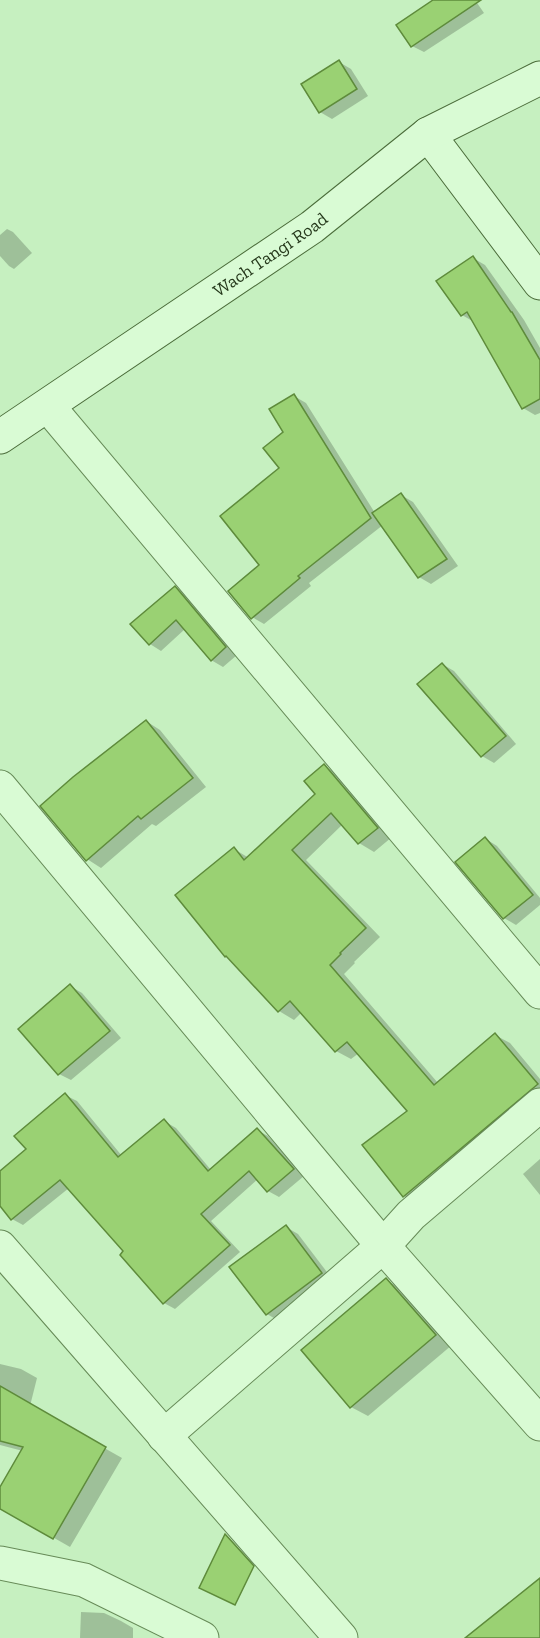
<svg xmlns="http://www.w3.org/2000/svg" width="540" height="1638" font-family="'Zilla Slab',serif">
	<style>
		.shadow { fill: #0003 }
		.building { fill: #9ad173; stroke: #5e8b3b; stroke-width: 1.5 }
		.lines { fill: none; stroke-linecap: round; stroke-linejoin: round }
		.street-casing { stroke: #668a57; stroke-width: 35 }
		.secondary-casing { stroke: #4b6c3a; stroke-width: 35 }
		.street { stroke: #d9fbd4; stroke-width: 33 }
		.secondary { stroke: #d9fbd4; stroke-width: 33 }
		.labels { text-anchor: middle; stroke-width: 4.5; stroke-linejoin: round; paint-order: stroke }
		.street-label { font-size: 18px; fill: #26391c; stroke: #d5f7d0 }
	</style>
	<rect width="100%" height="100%" fill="#c6f0c0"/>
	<g class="shadow">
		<polygon points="435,0 475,0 484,13 424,52 412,46"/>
		<polygon points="339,62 351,69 368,96 332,119 320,112"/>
		<polygon points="7,229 13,232 32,253 14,269 9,266 0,256 0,235"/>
		<polygon points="473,258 485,265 524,320 540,348 540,413 535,415 523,408 474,322 462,315"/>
		<polygon points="294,396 306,403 375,513 401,495 413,502 458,566 431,584 419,577 383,525 309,583 311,586 264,624 252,617 261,566 281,468 285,433"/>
		<polygon points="175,588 187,595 237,655 223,667 211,660 185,629 161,651 150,644"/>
		<polygon points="442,664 454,671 516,744 494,763 482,756 420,684"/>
		<polygon points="146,721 160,730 206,787 156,826 152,824 101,868 87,859"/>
		<polygon points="324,766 339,775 392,837 374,852 359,843 343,824 306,860 380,937 354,962 355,963 344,974 438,1083 495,1035 510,1043 540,1079 540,1103 419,1205 404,1196 409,1111 359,1053 351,1059 336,1051 302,1012 294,1020 279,1011 234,849 249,858 317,794"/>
		<polygon points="486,839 497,846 540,898 540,905 516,925 504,918"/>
		<polygon points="70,986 82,993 121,1038 71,1080 59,1074"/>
		<polygon points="65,1095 77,1101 122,1156 164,1121 176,1128 211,1170 257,1130 268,1136 304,1176 279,1197 268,1191 258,1179 211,1221 240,1252 175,1309 164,1303 125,1252 69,1188 23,1225 12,1219 0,1204 0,1173 28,1149"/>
		<polygon points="540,1159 540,1195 523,1174"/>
		<polygon points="286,1227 298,1234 333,1280 279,1321 267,1314"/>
		<polygon points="386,1280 402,1289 452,1345 368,1416 351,1407"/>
		<polygon points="0,1364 21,1369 37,1378 30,1406 122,1458 70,1547 0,1507 0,1490 23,1451 0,1445"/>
		<polygon points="81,1612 104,1613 121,1621 133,1628 133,1638 80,1638"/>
	</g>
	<g class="building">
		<polygon points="433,0 481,0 411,47 396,25"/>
		<polygon points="339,60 357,89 319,113 301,84"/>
		<polygon points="473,256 511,312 512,312 540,360 540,399 522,409 467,312 461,316 436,281"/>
		<polygon points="294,394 371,518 298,576 300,578 251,619 228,591 259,565 220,516 279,468 263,448 283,432 269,409"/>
		<polygon points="401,493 447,559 418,578 372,513"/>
		<polygon points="175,586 226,647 211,661 176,620 149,645 130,624"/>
		<polygon points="442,663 506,736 481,757 417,684"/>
		<polygon points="146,720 193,778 141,819 138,816 86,861 40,806 73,777"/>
		<polygon points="324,764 378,828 358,844 331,813 292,850 366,928 340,953 341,954 330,965 434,1085 495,1033 538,1084 403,1197 362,1145 407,1111 347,1042 335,1052 290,1001 278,1012 226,956 225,957 175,895 234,847 244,860 315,794 304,781"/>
		<polygon points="485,837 533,895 503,919 455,862"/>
		<polygon points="70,984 110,1031 58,1075 18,1029"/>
		<polygon points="65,1093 118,1157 164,1119 208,1171 257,1128 294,1169 267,1192 249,1171 201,1214 230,1245 163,1304 120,1255 123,1251 60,1180 11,1220 0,1206 0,1171 26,1149 14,1136"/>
		<polygon points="286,1225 322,1273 266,1315 229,1267"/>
		<polygon points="386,1278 436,1335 350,1408 301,1350"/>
		<polygon points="0,1386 106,1447 53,1539 0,1509 0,1487 23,1447 0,1441"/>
		<polygon points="225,1534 254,1566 235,1605 199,1588"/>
		<polygon points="540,1578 540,1638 465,1638"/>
	</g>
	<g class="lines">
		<defs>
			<g id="street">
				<polyline points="48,406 540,992"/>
				<polyline points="0,787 383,1246 540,1424"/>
				<polyline points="0,1247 341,1638"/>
				<polyline points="164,1436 383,1246 411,1215 540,1105"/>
				<polyline points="0,1563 84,1580 202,1638"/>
			</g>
			<g id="secondary">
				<polyline points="428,134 540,283"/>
				<path id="s1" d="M0,437L312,227L428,134L540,78"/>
			</g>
		</defs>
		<use href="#street" class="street-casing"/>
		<use href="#secondary" class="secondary-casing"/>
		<use href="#street" class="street"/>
		<use href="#secondary" class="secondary"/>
	</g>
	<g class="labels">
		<g class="street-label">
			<text dy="6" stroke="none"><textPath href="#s1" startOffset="326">Wach Tangi Road</textPath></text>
		</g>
	</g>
</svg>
